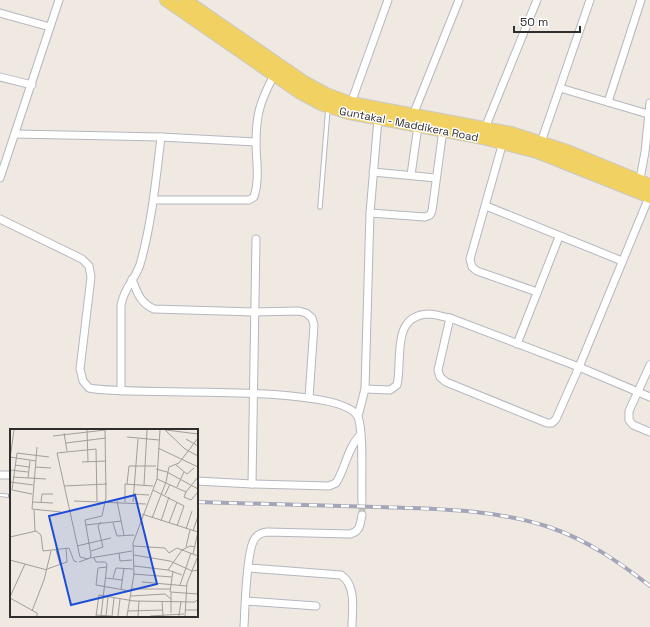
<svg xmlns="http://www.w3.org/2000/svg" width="650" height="627" font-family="'Space Grotesk',sans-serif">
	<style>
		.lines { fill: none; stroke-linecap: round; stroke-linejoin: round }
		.minor-tunnel { stroke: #c8c4bd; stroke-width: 7; stroke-dasharray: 7 3.5; stroke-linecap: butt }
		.service-casing { stroke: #b4b7c1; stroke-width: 5.5 }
		.minor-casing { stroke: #b4b7c1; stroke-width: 9 }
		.primary-casing { stroke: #c9c9c9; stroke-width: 14 }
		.service { stroke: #fff; stroke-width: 3.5 }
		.minor { stroke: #fff; stroke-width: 7 }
		.primary { stroke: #f2d163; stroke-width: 12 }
		.rail-casing { stroke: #a3a6b8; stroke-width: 4 }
		.rail { stroke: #fff; stroke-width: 2.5; stroke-dasharray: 8; stroke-linecap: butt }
		.labels { text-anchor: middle; stroke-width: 3; stroke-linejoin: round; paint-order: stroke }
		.street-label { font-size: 11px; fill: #2e2e2e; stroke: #fff }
		.inset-road { fill: none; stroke: #a29e99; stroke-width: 1 }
		.view { fill: #1d4ed8; fill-opacity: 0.15; stroke: #1d4ed8; stroke-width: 2 }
		.inset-edge { fill: none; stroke: #2e2e2e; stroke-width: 2 }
	</style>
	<rect width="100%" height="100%" fill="#efe9e1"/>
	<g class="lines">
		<polyline class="minor-tunnel" points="362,515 362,502"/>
		<defs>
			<polyline id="service" points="320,207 328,108"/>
			<g id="minor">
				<polyline points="0,13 50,27"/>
				<polyline points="0,77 32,85"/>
				<polyline points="560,88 648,114"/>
				<polyline points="608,102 641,0"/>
				<polyline points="351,103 388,0"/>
				<polyline points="413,115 459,0"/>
				<polyline points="485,128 537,0"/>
				<polyline points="15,134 161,137 256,142"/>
				<polyline points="503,142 470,259 472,267 477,271 537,292"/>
				<polyline points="540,145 590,0"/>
				<polyline points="373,172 436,178"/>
				<polyline points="411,175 418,126"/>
				<polyline points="0,178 59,0"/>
				<polyline points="640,179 645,152 650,103"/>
				<path d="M154,200H249L254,197C260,179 256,161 256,142C256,113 261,100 274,75"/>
				<polyline points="486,206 622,261"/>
				<polyline points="370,213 425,217 430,215 432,211 443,130"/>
				<path d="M0,219L82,259L89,266L91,277L80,369L83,381L89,388C130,397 344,382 358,417C364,431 361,483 362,502"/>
				<path d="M132,279C137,292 140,303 154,309L254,312L299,311L306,313L312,318L314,325L309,398"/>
				<polyline points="450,318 438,370 440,377 446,382 547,423 552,423 556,419 579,367 649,197"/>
				<polyline points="517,344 559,237"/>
				<polyline points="650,365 629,411 629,420 633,425 650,432"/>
				<path d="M365,389L390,390L397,385C403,361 390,315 429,314C435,314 443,317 450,318L579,367L650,397"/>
				<path d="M121,391V305C125,284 137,279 141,261C152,221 156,179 161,137"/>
				<polyline points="358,416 365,389 370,213 378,119"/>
				<polyline points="0,475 11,475"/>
				<path d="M197,481L252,484L329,486L336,483C346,467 347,449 360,435"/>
				<polyline points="252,484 256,239"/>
				<path d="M249,568L341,575C357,586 352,610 352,627"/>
				<polyline points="246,601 316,606"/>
				<path d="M244,627C245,608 246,558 253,542C256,535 260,533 267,532L350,534C360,532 360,525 362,515"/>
			</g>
			<g id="primary">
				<polyline points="166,0 299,92 321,104 349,113 483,138 537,152 650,197"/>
				<polyline points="185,0 304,82 326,94 351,103 511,133 567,151 650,185"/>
			</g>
		</defs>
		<use href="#service" class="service-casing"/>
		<use href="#minor" class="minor-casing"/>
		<use href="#primary" class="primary-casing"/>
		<use href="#service" class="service"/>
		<use href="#minor" class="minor"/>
		<use href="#primary" class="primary"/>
		<defs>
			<g id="rail">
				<polyline points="0,495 11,496"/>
				<path d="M197,502C257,504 318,505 378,507C436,509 494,509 549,527C587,540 619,562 650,586"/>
			</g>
		</defs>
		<use href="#rail" class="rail-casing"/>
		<use href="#rail" class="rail"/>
	</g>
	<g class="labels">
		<g class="street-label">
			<text transform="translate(409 124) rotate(11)" y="4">Guntakal - Maddikera Road</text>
		</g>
	</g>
	<g transform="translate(10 429)">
		<rect width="188" height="188" fill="#efe9e1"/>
		<path class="inset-road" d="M77,1L78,33M155,1L175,20L188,27M156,1L188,5M54,4L57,22M43,7L95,1M117,8L149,11M176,10L188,17M56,14L96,9M27,18L22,80L51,83M148,19L188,38M0,28L26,32M0,30L4,1M72,33L96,32M5,36L19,38M166,36L177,45L184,39M25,38L41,39M146,40L157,43L188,60M0,41L18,43M3,48L36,50M18,49L20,32M147,50L176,63L188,48M0,53L23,56M117,55L119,37H146M134,56L137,1M54,57L97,55M167,58L174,43M143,61L174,77L167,97M176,63L174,68L181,71L188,63M22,65L2,61L7,24L39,28M123,65L139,66M155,66L160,55M64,72L136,75M107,72L114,106M23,73L43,74M31,73L32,65H43M115,73V55L143,57M123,73L128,10M24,81L25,102M132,85L188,103L183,125M142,89L156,53L159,38L169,34L188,9M151,92L159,68M103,94L107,107L124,106M159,94L167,73M76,96L112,92M176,100L182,82M183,102L188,87M0,108L26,102L31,106L33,122L59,119L64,132L67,133M67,117L101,109M123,117L155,119L159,124L167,119L188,127M176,118L180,101M46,121L50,135M81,122L93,118L88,97L91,93M109,124L110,132L122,131M124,126L160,132L182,142L188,141M80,129L122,122M84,129L86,133H95L97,135L91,187M78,130L70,128L47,24L86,20L87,72M0,131L37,141M69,133L80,129L81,126L75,91L92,87L96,68L95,1M124,137L158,141L172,146M97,138L88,139L86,156L120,162M37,140L57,133L56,119M158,141L172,121L180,117L185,118M163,142L160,163L188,165M123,145L162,148M96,149L112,151M103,149L106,139L123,140M132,153L177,157M170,156L181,124M111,160L114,139M122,160H160M121,167L155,165L161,170M0,168L15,135M0,169L27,184V187M152,172L153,187M175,181H188M22,182L34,151L41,122M118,182L153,181M161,184V164M86,186L101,187M86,187L89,166L124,172L185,173L188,170M96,187L98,168M102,187L104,169M108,187L110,170M117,187L124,145L123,114L147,50L150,1M128,187L129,172M140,187L174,185M169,187L171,172M175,187L177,154L188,127"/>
		<path class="view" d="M125,66L147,155L61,176L39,87Z"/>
		<rect width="188" height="188" class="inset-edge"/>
	</g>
	<path d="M514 26v6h66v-6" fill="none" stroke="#2e2e2e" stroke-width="2"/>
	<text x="520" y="26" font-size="12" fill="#2e2e2e" stroke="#ffffff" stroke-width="3" paint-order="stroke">50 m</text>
</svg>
